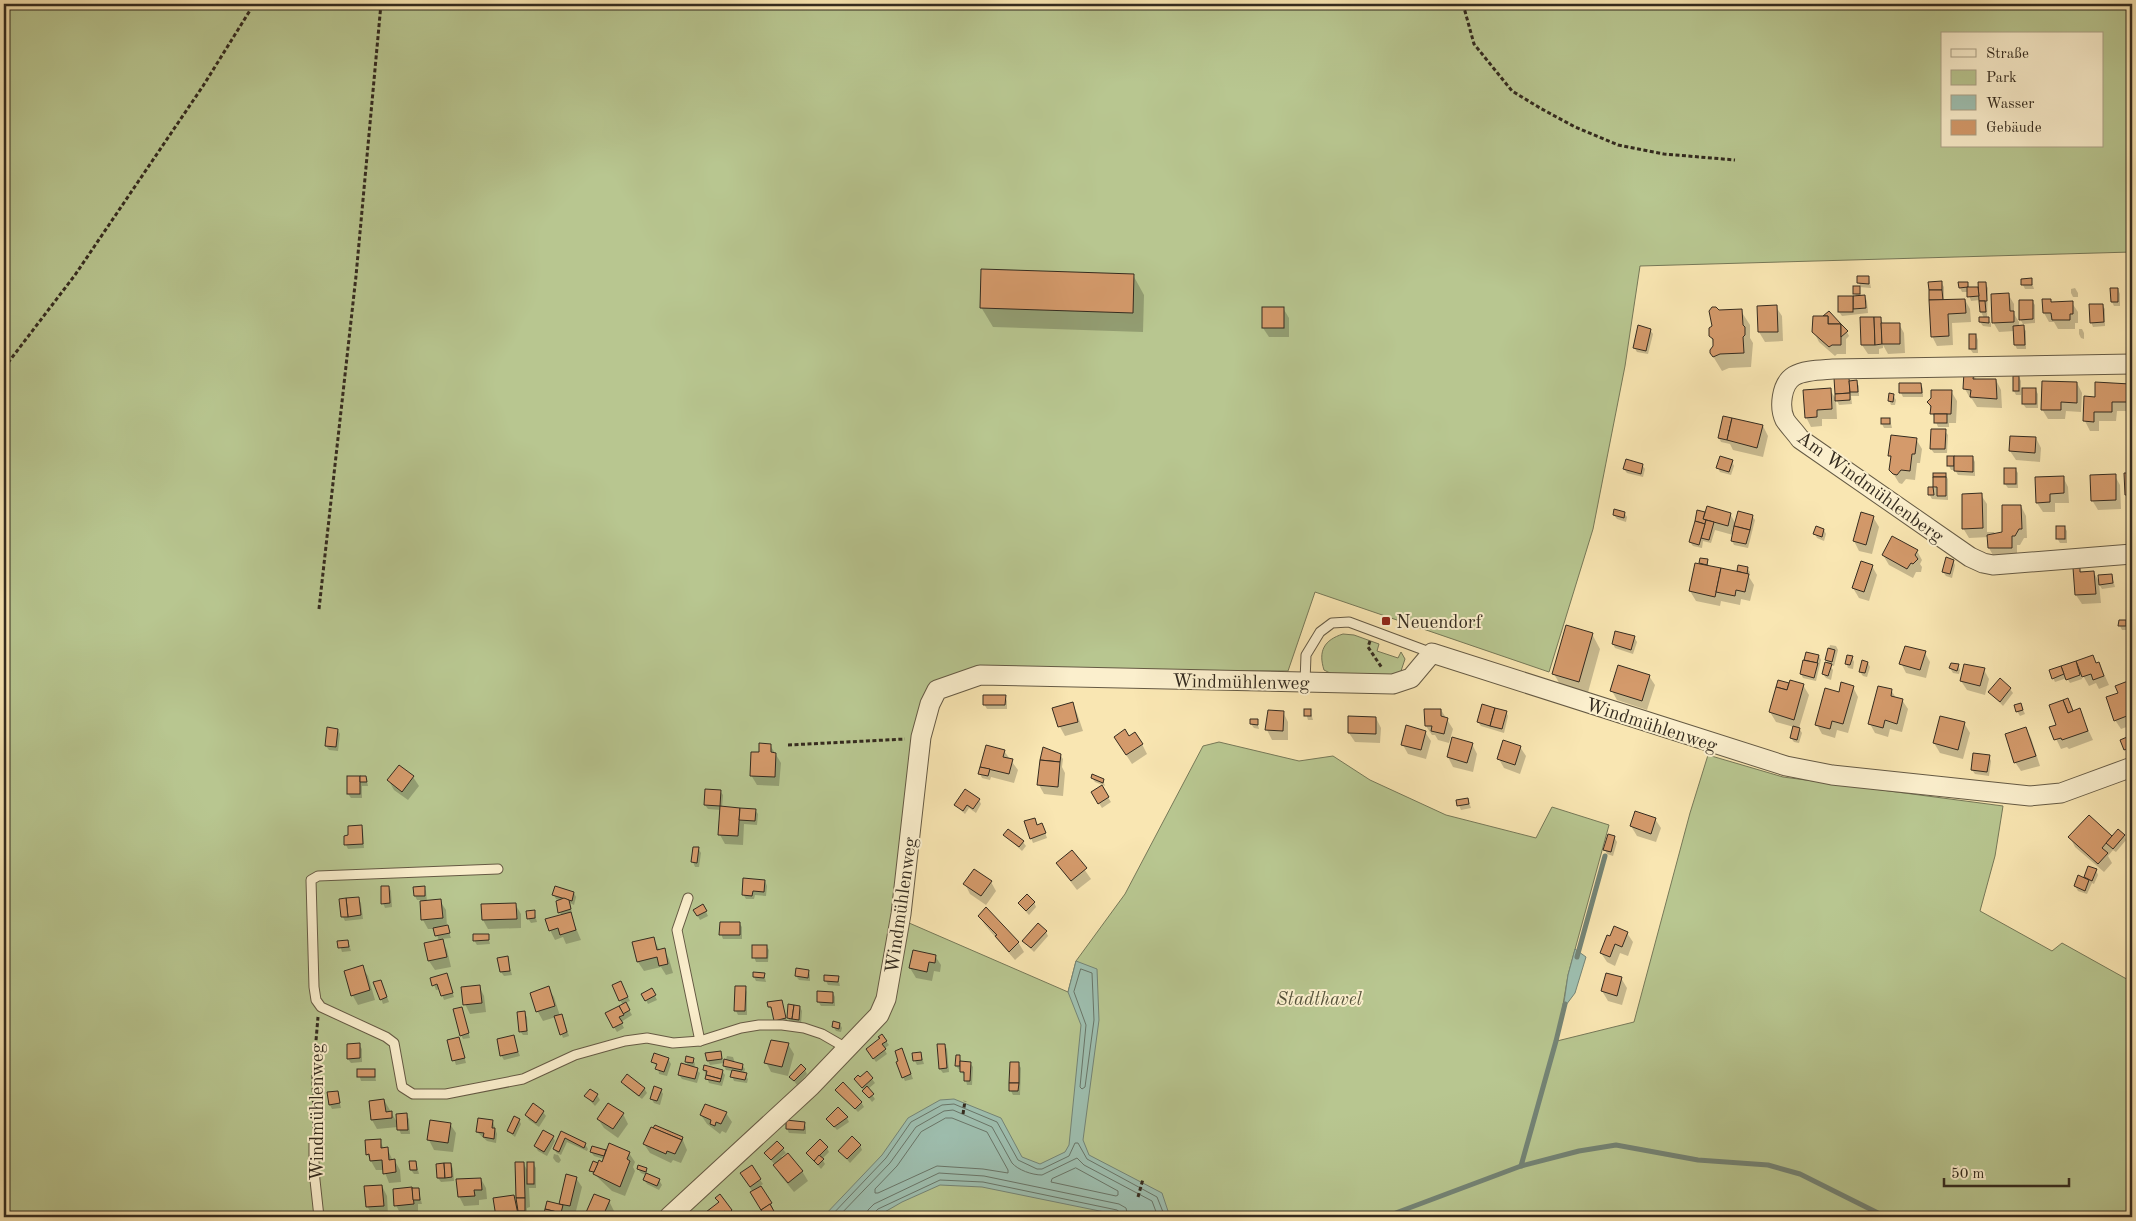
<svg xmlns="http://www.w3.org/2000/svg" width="2136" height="1221" font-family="'Old Standard TT',serif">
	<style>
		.green { fill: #b8c690; stroke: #767858; fill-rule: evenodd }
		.water { fill: #9ebfb0; stroke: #748476 }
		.shadow { fill: #0003 }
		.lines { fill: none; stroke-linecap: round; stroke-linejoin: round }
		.shore { stroke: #697568; stroke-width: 1 }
		.stream { stroke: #748476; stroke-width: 5 }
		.building { fill: #d49a6b; stroke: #342b1f }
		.lane-casing { stroke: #655a44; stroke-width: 11 }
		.street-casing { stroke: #655a44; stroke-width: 21 }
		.path { stroke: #342b1f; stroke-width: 3; stroke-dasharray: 4 2.5; stroke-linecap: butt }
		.lane { stroke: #fbefcd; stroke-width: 9 }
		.street { stroke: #fbefcd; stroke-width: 19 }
		.poi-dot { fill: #8f2418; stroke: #fbefcd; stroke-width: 2 }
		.labels { text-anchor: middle; stroke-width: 4; stroke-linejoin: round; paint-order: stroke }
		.street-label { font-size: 19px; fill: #342b1f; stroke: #fbefcd }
		.poi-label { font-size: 19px; fill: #342b1f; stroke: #fbefcd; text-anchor: start }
		.park-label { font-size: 19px; font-style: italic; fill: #55523b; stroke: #fbefcd }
	</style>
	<rect width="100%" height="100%" fill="#f9e6b2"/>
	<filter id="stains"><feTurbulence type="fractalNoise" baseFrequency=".004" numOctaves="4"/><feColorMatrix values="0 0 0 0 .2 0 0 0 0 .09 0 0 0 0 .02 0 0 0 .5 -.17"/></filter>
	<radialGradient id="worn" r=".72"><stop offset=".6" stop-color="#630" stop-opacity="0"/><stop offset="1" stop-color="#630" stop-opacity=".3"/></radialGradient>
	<g class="green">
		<path d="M4,4H2132V252L1640,266L1625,366L1593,529L1549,672L1315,592L1288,671L975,670L946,677L930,685L893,916L1068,992L1076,961L1125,894L1203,746L1219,742L1299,761L1333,756L1370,780L1446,815L1536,838L1552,807L1609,825L1568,975L1557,1041L1634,1022L1690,813L1708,755L1783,777L2003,806L1995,856L1980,911L2052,951L2062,943L2132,982V1217H4ZM1942,34H2102V146H1942Z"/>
		<path d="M1343,634L1354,635L1379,644L1377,651L1398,658L1401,652L1405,659L1400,674L1394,676L1334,675L1324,670C1318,651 1324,640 1343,634Z"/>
	</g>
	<g class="water">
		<polygon points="1575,949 1586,957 1575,993 1563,1009 1568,975"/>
		<polygon points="1076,961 1097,969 1099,1020 1083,1140 1089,1155 1162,1193 1170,1217 1129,1217 982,1187 940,1185 902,1202 876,1217 823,1217 882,1155 908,1118 940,1100 954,1099 1001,1118 1022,1157 1040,1164 1065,1152 1069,1145 1081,1025 1068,992"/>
	</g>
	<g class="shadow">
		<polygon points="1133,275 1144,295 1143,332 993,327 981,307"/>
		<polygon points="1869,278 1871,288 1859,287 1861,297 1865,297 1867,301 1868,313 1842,316 1839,312 1856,297 1854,287 1861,287 1859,283"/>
		<polygon points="2031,280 2034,289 2025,289 2023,285"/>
		<polygon points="1941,282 1944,287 1944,301 1965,300 1970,309 1971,322 1952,323 1953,345 1937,346 1932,336"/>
		<polygon points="1967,283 1970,289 1980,288 1985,283 1988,288 1987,318 1991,323 1991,327 1983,326 1980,322 1980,318 1984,318 1981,312 1980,300 1971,301 1968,292 1962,292 1960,288"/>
		<polygon points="2075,288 2078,293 2078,297 2073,297 2071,293 2071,289"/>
		<polygon points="2118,289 2120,294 2120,306 2114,306 2112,302"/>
		<polygon points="2008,294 2014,304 2014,314 2019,322 2019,327 2023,327 2026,331 2026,349 2017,349 2015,345 2014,331 1999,332 1993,322"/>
		<polygon points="2050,300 2052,303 2072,303 2078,312 2078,323 2075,323 2075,329 2058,329 2054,322 2049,322 2044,313"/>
		<polygon points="2032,301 2035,305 2035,323 2023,324 2020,319"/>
		<polygon points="2102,305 2105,309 2105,326 2093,327 2091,322"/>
		<polygon points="1759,307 1776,307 1782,316 1783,341 1765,342 1759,332"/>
		<polygon points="1283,308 1289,318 1289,337 1269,337 1263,328"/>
		<polygon points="1741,311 1750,325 1750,338 1753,343 1751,367 1729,368 1722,371 1711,353 1714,347 1711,336 1719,312"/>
		<polygon points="1880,318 1883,324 1899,324 1904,333 1905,353 1888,354 1883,345 1883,348 1879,349 1879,354 1868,354 1862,345"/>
		<polygon points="2079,329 2082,329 2084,333 2084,339 2081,338 2079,334"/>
		<polygon points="1650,330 1653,334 1648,354 1637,352 1634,347"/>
		<polygon points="1814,332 1847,332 1849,336 1846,339 1846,354 1837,354 1835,356 1819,342"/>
		<polygon points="1976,335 1978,340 1978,353 1973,353 1970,349"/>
		<polygon points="1973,374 1977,381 1996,380 2001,390 2002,408 1977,407 1972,399 1970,398 1965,389"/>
		<polygon points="2019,377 2021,381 2021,395 2016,395 2014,391"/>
		<polygon points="1848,379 1850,382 1856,382 1859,386 1859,396 1851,396 1852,404 1839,405 1837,401"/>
		<polygon points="2077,383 2082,393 2081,412 2066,411 2065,419 2048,419 2042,409"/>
		<polygon points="1921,384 1923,389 1923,397 1903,397 1901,393"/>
		<polygon points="2130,385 2132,389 2132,411 2117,411 2116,421 2099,421 2099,431 2090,431 2085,421 2096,398"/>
		<polygon points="2023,389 2035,389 2038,394 2038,408 2026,408 2023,404"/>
		<polygon points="1830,390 1836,399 1837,419 1822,419 1822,426 1811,427 1806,417"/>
		<polygon points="1951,391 1957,401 1956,423 1949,423 1949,427 1938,427 1928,402"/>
		<polygon points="1893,395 1896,400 1895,405 1891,405 1889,400"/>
		<polygon points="1890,419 1892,428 1884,428 1882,424"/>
		<polygon points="1763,426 1768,436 1763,457 1733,450 1730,444 1721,442 1719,438"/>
		<polygon points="1945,431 1948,435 1947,453 1934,453 1931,449"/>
		<polygon points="2036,438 2041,448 2040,462 2016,460 2010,451"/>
		<polygon points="1916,439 1922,449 1920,463 1917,463 1915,480 1906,479 1902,484 1899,483 1891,470 1892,460 1890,455"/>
		<polygon points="1973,458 1975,462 1975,476 1958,475 1955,470 1951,470 1949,466"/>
		<polygon points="1732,461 1734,466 1731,475 1720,472 1718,468"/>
		<polygon points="1642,465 1645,469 1643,477 1627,473 1624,469"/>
		<polygon points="2015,469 2018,473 2018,488 2008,488 2005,484"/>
		<polygon points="1935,474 1945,474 1948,479 1948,500 1932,499 1929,494 1929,488 1935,488"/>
		<polygon points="2126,475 2132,475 2132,499 2128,499 2126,495"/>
		<polygon points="2115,476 2120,485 2121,509 2098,510 2092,500"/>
		<polygon points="2063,477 2068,487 2069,503 2055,503 2055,512 2043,512 2037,503"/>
		<polygon points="1981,495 1987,504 1987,532 1994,532 1996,535 2004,533 2021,506 2026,516 2027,538 2024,538 2020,545 2017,545 2017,557 1994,557 1989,548 1989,537 1969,538 1963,528"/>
		<polygon points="1624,513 1627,517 1626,522 1617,519 1614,515"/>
		<polygon points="1704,513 1730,514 1736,524 1752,516 1755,520 1748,548 1734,545 1732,541 1733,535 1715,530 1711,543 1703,541 1702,548 1693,546 1690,542"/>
		<polygon points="1873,517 1879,527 1872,554 1859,551 1854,541"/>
		<polygon points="2064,527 2067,531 2067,543 2060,543 2057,538"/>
		<polygon points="1824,530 1826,534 1824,541 1817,538 1815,534"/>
		<polygon points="1917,551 1922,560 1920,564 1922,567 1921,572 1916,572 1913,578 1889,565 1883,555"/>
		<polygon points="1707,560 1709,567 1739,573 1738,571 1747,568 1750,572 1749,577 1754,585 1750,601 1741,599 1740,605 1721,601 1720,606 1696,601 1690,591 1702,565 1700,563"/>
		<polygon points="1953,561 1955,565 1952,578 1946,576 1943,572"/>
		<polygon points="1872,566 1877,575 1869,601 1859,598 1853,588"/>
		<polygon points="2079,569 2082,573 2094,573 2100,583 2112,576 2115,587 2102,589 2099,584 2101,603 2082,604 2076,595"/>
		<polygon points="2125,621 2128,630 2122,630 2120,626"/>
		<polygon points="1592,634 1600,649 1587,696 1562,688 1554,674"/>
		<polygon points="2132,636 2132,648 2130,637"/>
		<polygon points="1634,637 1637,642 1633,654 1615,648 1613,644"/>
		<polygon points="1830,645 1836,646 1838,650 1834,666 1830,665 1833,670 1831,680 1826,678 1823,674 1829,665 1826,660"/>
		<polygon points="1807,653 1819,656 1821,660 1816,681 1803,678 1801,674"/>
		<polygon points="1925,653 1930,662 1926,678 1906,673 1901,663"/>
		<polygon points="2092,656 2096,664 2099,663 2109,685 2099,689 2096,683 2089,686 2081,672 2082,679 2070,683 2067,678 2055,682 2050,671"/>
		<polygon points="1852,657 1854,662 1853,669 1848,668 1846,663"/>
		<polygon points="1868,663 1870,667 1867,677 1863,676 1860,672"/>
		<polygon points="1958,665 1960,670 1959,674 1953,673 1950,668"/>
		<polygon points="1984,670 1989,679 1985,695 1967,690 1961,681"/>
		<polygon points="1649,676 1655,685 1647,710 1617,700 1612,691"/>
		<polygon points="1779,682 1790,685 1803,685 1809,695 1799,728 1802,733 1799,743 1794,742 1791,738 1794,727 1776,722 1770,712"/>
		<polygon points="2128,683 2132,691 2132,725 2121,729 2115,720 2120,694"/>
		<polygon points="1853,687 1858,697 1848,733 1837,730 1835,738 1822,734 1817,725 1840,693"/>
		<polygon points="2010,689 2013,693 2003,706 1990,692"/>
		<polygon points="1891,690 1896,698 1902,700 1908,709 1902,732 1890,729 1888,737 1875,733 1870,724"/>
		<polygon points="1005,696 1007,701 1007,709 987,709 984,704"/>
		<polygon points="1072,703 1077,713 1083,731 1065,736 1060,727 1054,708"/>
		<polygon points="2021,705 2025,714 2020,716 2017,711"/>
		<polygon points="1305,710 1310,710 1313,720 1308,720"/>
		<polygon points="1441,710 1453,729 1449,743 1438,740 1435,735 1432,735 1426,726"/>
		<polygon points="2079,710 2093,740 2069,749 2067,747 2061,749 2051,728 2058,725 2073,712"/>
		<polygon points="1283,712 1288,722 1288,740 1272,740 1267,730"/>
		<polygon points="1506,712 1508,716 1504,733 1481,726 1478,722"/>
		<polygon points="1376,718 1381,728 1380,743 1355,742 1349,733"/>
		<polygon points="1257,721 1259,729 1254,728 1251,724"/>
		<polygon points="1964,723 1970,733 1963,759 1940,753 1934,743"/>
		<polygon points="2026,728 2031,738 2040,766 2021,771 2015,762"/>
		<polygon points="338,730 340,734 338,751 329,750 326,746"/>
		<polygon points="1425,732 1431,741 1426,759 1408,754 1403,745"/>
		<polygon points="1129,738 1142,744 1147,754 1132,764 1121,747"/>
		<polygon points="2129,742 2132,752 2127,754 2125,749"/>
		<polygon points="1472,744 1477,754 1473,772 1453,767 1448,757"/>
		<polygon points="770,745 781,763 779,786 757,785 751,775"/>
		<polygon points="1520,747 1526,756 1520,774 1504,768 1499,759"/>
		<polygon points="1004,751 1018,770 1014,783 991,777 990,780 982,778 980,774"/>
		<polygon points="1060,755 1063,759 1062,767 1065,773 1063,796 1044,794 1039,785"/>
		<polygon points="1989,756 1991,761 1989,776 1975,774 1972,770"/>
		<polygon points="348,777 366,777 368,786 362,786 362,798 351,798 348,794"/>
		<polygon points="413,777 419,786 408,800 394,790 389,781"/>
		<polygon points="1092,778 1103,780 1105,786 1095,782"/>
		<polygon points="1101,787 1111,802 1102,808 1092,792"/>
		<polygon points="706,790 720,791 723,795 722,808 755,810 758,814 757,825 744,824 743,845 725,844 720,835 721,810 708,809 705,805"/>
		<polygon points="1468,799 1471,808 1461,810 1457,801"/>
		<polygon points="979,800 981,804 976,813 969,808 965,814 956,805"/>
		<polygon points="1034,819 1038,826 1042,824 1047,838 1033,843 1031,838"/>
		<polygon points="1655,819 1661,828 1656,842 1637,836 1631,826"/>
		<polygon points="361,826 363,830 364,848 348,849 346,845 349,836"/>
		<polygon points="1005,835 1023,842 1026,846 1022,851"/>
		<polygon points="2124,836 2126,840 2116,852 2113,850 2108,856 2112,863 2104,872 2075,847 2070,837 2112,838"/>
		<polygon points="1614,837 1617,842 1613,856 1607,854 1605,850"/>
		<polygon points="698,848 701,853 699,867 695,867 693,862"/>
		<polygon points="1072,852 1091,879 1077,890 1057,864"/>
		<polygon points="2089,868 2096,870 2098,875 2094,884 2092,883 2087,894 2078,891 2075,886 2085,879"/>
		<polygon points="765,881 767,886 766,896 755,895 754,899 746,899 743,894"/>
		<polygon points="991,882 996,891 986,905 970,894 965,884"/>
		<polygon points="389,887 391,891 392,907 385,908 383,903"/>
		<polygon points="424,887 426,891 427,902 440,901 446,910 447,927 451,938 441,939 447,950 451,967 435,970 429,961 425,944 439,941 435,929 428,929 423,920 421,900 417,900 415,896"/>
		<polygon points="574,893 576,897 574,905 570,903 572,913 570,914 581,940 566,944 563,937 555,940 550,930 562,916 560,912 561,901 556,899 554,895"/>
		<polygon points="358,898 361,903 363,919 345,921 343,917 341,900"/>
		<polygon points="1034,902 1036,907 1029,915 1019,904"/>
		<polygon points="515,904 521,914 521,928 488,929 483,920"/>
		<polygon points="703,906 708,916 700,920 695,911"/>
		<polygon points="534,911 537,922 531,923 528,918"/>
		<polygon points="979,916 1018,942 1024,952 1015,960 985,925"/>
		<polygon points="739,923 742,927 742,939 723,939 721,934"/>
		<polygon points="1046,932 1048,936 1034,952 1023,941"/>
		<polygon points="1627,933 1633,942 1628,956 1620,953 1615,966 1607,962 1601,953 1611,938"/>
		<polygon points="488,935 490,944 477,945 474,940"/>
		<polygon points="653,938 660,951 664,950 669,959 673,973 666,975 661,967 644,971 638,962"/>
		<polygon points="348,941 351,951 342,952 339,942"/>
		<polygon points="766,946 769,950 768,962 756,962 754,957"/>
		<polygon points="935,956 941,965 940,972 934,971 932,981 916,978 910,968"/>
		<polygon points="507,957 512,975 504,976 501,972"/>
		<polygon points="362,967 368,976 375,1000 358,1005 353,996 345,972"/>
		<polygon points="808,971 810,975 810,981 799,980 796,976"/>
		<polygon points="764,974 766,982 756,981 754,977"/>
		<polygon points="447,975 454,997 444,1000 440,989 436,990 432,979"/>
		<polygon points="838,977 840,986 828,985 826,981"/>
		<polygon points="1621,978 1627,988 1622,1005 1608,1001 1602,991"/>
		<polygon points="375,983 383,986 389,1002 383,1004"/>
		<polygon points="479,986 484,996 486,1012 470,1014 465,1004"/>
		<polygon points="623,987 630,1001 625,1003 632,1015 621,1022 624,1028 617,1032 606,1014 623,1005 620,1000"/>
		<polygon points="745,987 747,992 747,1015 738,1015 736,1011"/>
		<polygon points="548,988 554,997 560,1016 562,1015 564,1020 569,1036 563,1038 556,1017 543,1021 538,1012 532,993"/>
		<polygon points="652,990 657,1000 648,1004 643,994"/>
		<polygon points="833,993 835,997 835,1006 821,1006 818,1001"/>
		<polygon points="781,1001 788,1023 778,1024 773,1011 769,1007"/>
		<polygon points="789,1006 800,1007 802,1011 801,1024 790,1023 788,1018"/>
		<polygon points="462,1008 470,1038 463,1039 461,1035"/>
		<polygon points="524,1013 527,1017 528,1035 523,1035 520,1031"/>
		<polygon points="840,1024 842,1028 841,1032 836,1031 833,1026"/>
		<polygon points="513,1036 520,1056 504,1060 501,1055"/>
		<polygon points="459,1038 466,1063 456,1065 448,1041"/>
		<polygon points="886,1041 889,1045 884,1049 887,1054 876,1062 867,1049"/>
		<polygon points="788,1044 794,1054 788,1076 771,1072 766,1062"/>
		<polygon points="359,1045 362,1049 362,1062 351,1063 348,1059"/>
		<polygon points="944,1045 947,1049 949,1072 943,1073 940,1069"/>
		<polygon points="720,1052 724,1063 710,1065 708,1061"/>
		<polygon points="904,1054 913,1079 905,1081 903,1077"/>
		<polygon points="921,1054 924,1064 917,1065 915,1061"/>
		<polygon points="727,1056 733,1057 735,1063 742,1065 745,1069 744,1074 748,1079 747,1083 734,1081 732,1076 733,1071 726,1070 724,1066"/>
		<polygon points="959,1057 962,1063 970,1063 973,1067 972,1085 967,1085 965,1076 956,1066"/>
		<polygon points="668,1059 671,1064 667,1076 659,1074 658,1067 653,1062"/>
		<polygon points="693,1059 695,1064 694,1068 700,1073 697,1083 682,1079 679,1075 689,1067 686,1062"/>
		<polygon points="1018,1063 1021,1068 1020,1095 1013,1095 1011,1091"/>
		<polygon points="374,1070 376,1081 361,1081 358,1071"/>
		<polygon points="704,1070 722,1071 725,1075 722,1086 709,1083"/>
		<polygon points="805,1070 807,1074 797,1085 791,1077"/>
		<polygon points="855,1079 872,1079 875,1083 868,1089 875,1099 872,1102"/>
		<polygon points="623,1082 644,1088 647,1093 642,1099 625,1086"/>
		<polygon points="661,1090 663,1094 660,1105 654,1103 651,1098"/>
		<polygon points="837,1090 861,1102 864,1107 858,1112"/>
		<polygon points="337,1092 341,1108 332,1109 330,1105"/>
		<polygon points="597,1095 600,1100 595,1106 586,1096"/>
		<polygon points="384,1100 398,1124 406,1115 409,1119 410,1134 401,1134 398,1127 377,1129 372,1120"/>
		<polygon points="543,1112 546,1116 539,1127 529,1120 526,1115"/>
		<polygon points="726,1113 732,1122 726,1133 722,1131 720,1134 707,1124 701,1115"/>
		<polygon points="623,1114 628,1124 618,1138 604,1128 598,1119"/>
		<polygon points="847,1118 849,1122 837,1130 827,1119"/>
		<polygon points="519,1120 521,1124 515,1137 508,1131"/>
		<polygon points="493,1122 497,1134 496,1143 487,1141 477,1132"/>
		<polygon points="804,1123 806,1127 806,1134 789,1133 787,1129"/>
		<polygon points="450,1124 456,1133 453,1152 434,1150 429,1140"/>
		<polygon points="562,1133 585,1144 588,1149 587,1151 567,1142 561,1155 557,1153 561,1160 559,1163 556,1162 553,1158 554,1154 558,1155 554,1149"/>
		<polygon points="553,1137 555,1141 547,1156 538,1151 535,1146"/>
		<polygon points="682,1138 687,1150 681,1163 673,1160 671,1163 650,1153 644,1144"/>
		<polygon points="380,1141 384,1149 387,1148 393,1161 395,1161 400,1170 401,1182 389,1183 384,1170 376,1170 367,1154"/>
		<polygon points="777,1142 786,1153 781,1157 802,1171 808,1181 794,1192 780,1175 775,1165 765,1153"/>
		<polygon points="860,1145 862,1150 850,1163 840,1151"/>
		<polygon points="827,1148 829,1152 822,1159 825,1164 821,1169 807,1153"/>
		<polygon points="606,1151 607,1153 629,1153 635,1162 633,1167 635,1171 625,1196 612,1191 590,1170 603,1164 604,1159 594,1156 591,1152"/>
		<polygon points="416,1162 419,1174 414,1174 411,1170"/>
		<polygon points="523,1163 528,1171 533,1163 536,1168 536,1188 529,1188 530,1207 527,1208 527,1215 521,1215 521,1217 497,1217 494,1199 514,1196 517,1203"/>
		<polygon points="451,1164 453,1169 454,1181 441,1182 438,1178 437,1165"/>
		<polygon points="751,1167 763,1184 760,1186 773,1208 771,1209 776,1217 768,1217 744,1178"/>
		<polygon points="638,1169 646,1169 648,1176 659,1180 662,1185 659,1190 647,1184 644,1180 646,1175 641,1173"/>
		<polygon points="576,1178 582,1187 575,1215 564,1213 563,1217 544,1217 547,1202 562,1206 560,1204"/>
		<polygon points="481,1179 486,1188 487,1199 479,1200 479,1205 464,1206 459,1196"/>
		<polygon points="382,1186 387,1196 388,1215 373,1216 367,1206"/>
		<polygon points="418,1189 422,1204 418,1204 418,1214 401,1215 396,1205"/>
		<polygon points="595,1196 609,1201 614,1211 612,1217 586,1217"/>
		<polygon points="720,1196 734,1215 731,1217 728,1214 725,1217 711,1217 708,1212 719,1203 717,1198"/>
	</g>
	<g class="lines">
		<g class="shore">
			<polygon points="1081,969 1092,973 1094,1020 1085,1087 1082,1089 1080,1087 1086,1025 1074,992"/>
			<polygon points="946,1118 952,1118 987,1132 1008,1170 1008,1173 983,1169 937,1166 878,1193 875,1193 875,1189 897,1166 921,1132"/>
			<polygon points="1076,1168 1118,1191 1118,1195 1116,1196 1051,1182 1052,1179"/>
			<polyline points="830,1217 886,1158 911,1122 942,1105 954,1104 997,1122 1018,1160 1037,1169 1042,1169 1069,1156 1075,1143 1078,1143 1087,1159 1157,1197 1165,1217"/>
			<path d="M838,1217L890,1163L916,1127L944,1111L953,1110L992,1127L1012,1163C1018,1170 1032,1175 1042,1175L1077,1158L1084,1165L1152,1201L1158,1217"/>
			<polyline points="867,1217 868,1210 874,1204 939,1173 984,1176 1119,1204 1126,1208 1128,1217"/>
			<polyline points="873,1217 874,1213 878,1209 940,1180 983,1182 1117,1210 1121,1213 1122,1217"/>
		</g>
		<g class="stream">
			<polyline points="1577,957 1605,856"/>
			<polyline points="1521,1166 1556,1041 1565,1004"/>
			<polyline points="1385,1217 1521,1166 1579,1151 1616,1145 1698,1160 1768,1165 1800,1174 1886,1217"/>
		</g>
	</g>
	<g class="building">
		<polygon points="981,269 1134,274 1133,313 980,308"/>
		<polygon points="1857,276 1869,276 1869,284 1857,283"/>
		<polygon points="2032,278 2032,285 2021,285 2021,279"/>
		<polygon points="1942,281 1942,290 1929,290 1928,282"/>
		<polygon points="1958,282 1968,282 1968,287 1959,288"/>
		<polygon points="1978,282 1986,282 1987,301 1979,301"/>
		<rect x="1853" y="286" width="7" height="8"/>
		<polygon points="1967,287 1978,287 1979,296 1967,297"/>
		<polygon points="2110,288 2118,288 2118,302 2111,302"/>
		<polygon points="1929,290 1942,290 1943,300 1929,300"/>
		<polygon points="2009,293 2010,311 2014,311 2014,322 1992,323 1991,294"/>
		<polygon points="1865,295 1866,308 1853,309 1853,296"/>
		<rect x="1838" y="296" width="15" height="16"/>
		<rect x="2129" y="296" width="3" height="25"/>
		<polygon points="1965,299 1966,313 1948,314 1949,336 1931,337 1929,300"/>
		<polygon points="2042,299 2051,299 2051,302 2073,301 2073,314 2070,314 2070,320 2052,320 2051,313 2043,313"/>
		<polygon points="2019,300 2033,300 2033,319 2019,320"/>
		<polygon points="1979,301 1985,301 1986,312 1980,312"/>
		<polygon points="2089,304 2103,304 2104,322 2090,323"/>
		<polygon points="1777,305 1778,332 1758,332 1757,306"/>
		<rect x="1262" y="307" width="22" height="21"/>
		<polygon points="1712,307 1716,307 1719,310 1742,309 1743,325 1745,327 1745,335 1743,337 1744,353 1720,354 1713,357 1710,353 1710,350 1713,346 1713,339 1709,336 1709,328 1712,326 1709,311"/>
		<polygon points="1829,311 1841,324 1828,324 1828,316 1823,316"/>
		<polygon points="1813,316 1828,316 1828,324 1841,324 1841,345 1832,345 1829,347 1812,332"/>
		<polygon points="1860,317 1874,317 1875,345 1861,345"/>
		<polygon points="1874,317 1881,317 1882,344 1875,345"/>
		<polygon points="1979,317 1989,317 1989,323 1979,322"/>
		<polygon points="1881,323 1900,323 1900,344 1882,344"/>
		<polygon points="1841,324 1848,331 1841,337"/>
		<polygon points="1638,325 1651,329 1646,351 1633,348"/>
		<polygon points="2024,325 2025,345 2014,345 2013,326"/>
		<rect x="1969" y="334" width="7" height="15"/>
		<polygon points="1964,372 1974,373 1973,379 1996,379 1997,399 1970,397 1971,390 1963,389"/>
		<rect x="2013" y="376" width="6" height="15"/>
		<polygon points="1834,378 1849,378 1850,393 1835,394"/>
		<polygon points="1857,380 1858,392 1850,392 1849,381"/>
		<polygon points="2042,381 2077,382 2077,403 2061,402 2061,410 2041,410"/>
		<polygon points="2095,382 2130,384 2130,402 2112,402 2112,412 2094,412 2094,422 2083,421 2084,396 2095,397"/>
		<polygon points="1899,383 1921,383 1922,393 1899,393"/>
		<polygon points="1831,388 1832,409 1817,410 1817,417 1805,418 1803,390"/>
		<rect x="2022" y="388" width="14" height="16"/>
		<polygon points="1931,390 1952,390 1951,414 1930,414 1931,406 1927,402 1931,398"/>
		<polygon points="1850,393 1850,400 1835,401 1835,394"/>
		<polygon points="1889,393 1894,394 1893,402 1888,401"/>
		<rect x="1934" y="414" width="13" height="9"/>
		<polygon points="1723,416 1732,418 1727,440 1718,438"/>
		<polygon points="1732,418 1763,425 1757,448 1727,440"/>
		<rect x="1881" y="418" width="9" height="6"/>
		<polygon points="1931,429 1946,429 1945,449 1930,449"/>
		<polygon points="1891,435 1917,438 1915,454 1912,454 1910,471 1901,470 1897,475 1893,474 1889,470 1891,456 1888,456"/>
		<polygon points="2010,436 2036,437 2035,453 2009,451"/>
		<polygon points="1720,456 1733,460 1729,472 1716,468"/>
		<rect x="1947" y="456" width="7" height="10"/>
		<polygon points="1954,456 1973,456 1973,472 1954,471"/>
		<polygon points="1626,459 1643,464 1641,474 1623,469"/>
		<rect x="2004" y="468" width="12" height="16"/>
		<rect x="1933" y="473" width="13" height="4"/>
		<polygon points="2124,473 2132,473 2132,495 2125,495"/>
		<polygon points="2116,474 2116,500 2091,501 2090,475"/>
		<polygon points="2064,476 2064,493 2050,494 2050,502 2036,503 2035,477"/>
		<polygon points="1933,477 1946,477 1946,496 1937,496 1937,487 1933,487"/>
		<polygon points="1928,487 1933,487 1934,495 1928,495"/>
		<polygon points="1982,493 1983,528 1962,529 1962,494"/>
		<polygon points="2002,505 2021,505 2022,529 2019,529 2015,536 2012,536 2012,548 1988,548 1987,535 2002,532"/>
		<polygon points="1707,506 1731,513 1728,526 1703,519"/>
		<polygon points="1614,509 1625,512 1624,518 1613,515"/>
		<polygon points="1697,510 1705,512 1703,519 1706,520 1705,524 1695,521"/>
		<polygon points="1738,511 1753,515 1750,530 1734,526"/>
		<polygon points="1861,512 1874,516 1866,545 1853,541"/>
		<polygon points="1706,520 1714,522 1709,540 1701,538"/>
		<polygon points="1695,521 1705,524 1699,545 1689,542"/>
		<polygon points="1734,526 1750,530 1746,544 1731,541"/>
		<polygon points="1816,526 1824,529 1822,537 1813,534"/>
		<rect x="2056" y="526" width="9" height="13"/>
		<polygon points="1892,536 1918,550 1915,555 1918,559 1913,564 1911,563 1907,569 1882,555"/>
		<polygon points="1946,557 1954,560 1950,574 1942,572"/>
		<polygon points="1700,558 1708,559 1707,565 1699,563"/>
		<polygon points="1861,561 1873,565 1864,592 1852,588"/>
		<polygon points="1695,563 1721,568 1715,597 1689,591"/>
		<polygon points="1738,565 1748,567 1747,574 1737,571"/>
		<polygon points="1721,568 1749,574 1745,592 1736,590 1735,596 1716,592"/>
		<polygon points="2073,568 2080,568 2080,572 2094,571 2096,594 2075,595"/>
		<polygon points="2112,574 2113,583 2099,585 2098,575"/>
		<polygon points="2127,581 2132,581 2132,592 2128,592"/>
		<polygon points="2119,620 2126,620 2126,626 2118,626"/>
		<polygon points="1566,625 1593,633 1579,682 1552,674"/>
		<polygon points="1615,631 1635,636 1631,650 1612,644"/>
		<polygon points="1905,646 1926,651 1920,670 1899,664"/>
		<polygon points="1828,648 1835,650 1832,662 1825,660"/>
		<polygon points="1806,652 1819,655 1817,663 1804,660"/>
		<polygon points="1847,655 1853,656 1850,665 1845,664"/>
		<polygon points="2093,655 2096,663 2099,662 2104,676 2093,680 2091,674 2082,677 2076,661"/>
		<polygon points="1803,660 1818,663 1814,678 1800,674"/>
		<polygon points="1862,660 1868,662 1865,673 1859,672"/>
		<polygon points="2076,661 2080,675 2066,680 2061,666"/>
		<polygon points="1825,662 1832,664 1828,676 1822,674"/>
		<polygon points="1951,663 1959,664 1957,671 1949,668"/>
		<polygon points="1964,664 1985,668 1980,686 1960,681"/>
		<polygon points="1618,665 1650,675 1642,701 1610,691"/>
		<polygon points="2061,666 2064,674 2052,679 2049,670"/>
		<polygon points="2000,678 2011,688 2000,702 1988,692"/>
		<polygon points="1778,680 1789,683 1787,690 1776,687"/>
		<polygon points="1790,680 1804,684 1794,720 1769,712 1776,687 1787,690"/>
		<polygon points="2128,681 2132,692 2132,714 2114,721 2106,697 2118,693 2115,686"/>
		<polygon points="1841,682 1854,686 1843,724 1832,721 1830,729 1815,725 1825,688 1839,692"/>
		<polygon points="1878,686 1892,689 1891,696 1903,699 1897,724 1885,720 1883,728 1868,724"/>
		<polygon points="983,695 1006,695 1005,705 983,705"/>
		<polygon points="2068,698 2073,711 2068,713 2063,700"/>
		<polygon points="2063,700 2068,713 2080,708 2088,731 2062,740 2061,738 2054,740 2049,727 2056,725 2049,705"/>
		<polygon points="1073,702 1078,722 1058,727 1052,708"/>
		<polygon points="2021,703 2023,710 2016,712 2014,705"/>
		<polygon points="1482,704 1495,708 1490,726 1477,722"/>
		<polygon points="1495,708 1507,711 1502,729 1490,726"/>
		<rect x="1304" y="709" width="7" height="7"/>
		<polygon points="1424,709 1441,709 1441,716 1448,718 1444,734 1431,731 1432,726 1425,726"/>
		<polygon points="1268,710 1284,711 1283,731 1265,730"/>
		<polygon points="1348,716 1376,717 1376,734 1348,733"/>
		<polygon points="1940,716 1965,722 1958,750 1933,743"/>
		<polygon points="1250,719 1258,719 1258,725 1250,724"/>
		<polygon points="1406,725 1426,731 1421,750 1401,745"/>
		<polygon points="1793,726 1800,728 1797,740 1790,738"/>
		<polygon points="327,727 338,729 336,747 325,746"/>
		<polygon points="2026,727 2036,756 2014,763 2005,734"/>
		<polygon points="1125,729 1129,736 1135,732 1143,744 1126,755 1114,737"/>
		<polygon points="1452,737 1473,743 1467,763 1447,757"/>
		<polygon points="2127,737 2131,747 2124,750 2120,740"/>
		<polygon points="1503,740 1521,746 1515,765 1497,759"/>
		<polygon points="759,743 771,744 771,752 776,753 775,777 750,776 751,752 759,752"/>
		<polygon points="986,745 1005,750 1003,757 1013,759 1009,774 980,767"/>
		<polygon points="1043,747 1061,754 1060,762 1040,760"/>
		<polygon points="1973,753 1990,755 1987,772 1971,770"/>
		<polygon points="1040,760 1060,762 1058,787 1037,785"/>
		<polygon points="399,765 414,776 402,792 387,780"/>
		<polygon points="980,767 990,769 988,776 978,774"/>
		<polygon points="1092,774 1104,779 1103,783 1091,778"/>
		<rect x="347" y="776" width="13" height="18"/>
		<polygon points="360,776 366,776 367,782 360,782"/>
		<polygon points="1102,785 1109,797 1098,804 1091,792"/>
		<polygon points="705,789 721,790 720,806 704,805"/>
		<polygon points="965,789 980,799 973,809 967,805 963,811 954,805"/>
		<polygon points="1468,798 1469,804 1457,806 1456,800"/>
		<polygon points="720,806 740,808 738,836 718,835"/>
		<polygon points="740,808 756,809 755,821 739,820"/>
		<polygon points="1635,811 1656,818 1651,834 1630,826"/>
		<polygon points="2089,815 2112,836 2102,848 2108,853 2098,864 2068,837"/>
		<polygon points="1035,818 1037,825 1042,823 1046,833 1030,839 1024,821"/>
		<polygon points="362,825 363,844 344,845 344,836 348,835 348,826"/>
		<polygon points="1008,829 1024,841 1019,847 1003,835"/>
		<polygon points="2118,829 2125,835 2113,849 2106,843"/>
		<polygon points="1608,834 1615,836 1611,852 1603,850"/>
		<polygon points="693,847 699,847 697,863 691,862"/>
		<polygon points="1072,850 1087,868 1071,881 1056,863"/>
		<polygon points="2088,866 2097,869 2092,881 2084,877"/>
		<polygon points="974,869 992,881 981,896 963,884"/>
		<polygon points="2078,875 2089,880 2085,891 2074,886"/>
		<polygon points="743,878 765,880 764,892 753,891 752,896 742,895"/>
		<polygon points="381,886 389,886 390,903 381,904"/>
		<polygon points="425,886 425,896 414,896 413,887"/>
		<polygon points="555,886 574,892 572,901 552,895"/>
		<polygon points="1027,894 1035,902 1026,911 1018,903"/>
		<polygon points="359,897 361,915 348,917 346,898"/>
		<polygon points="346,898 348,917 341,917 339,899"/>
		<polygon points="564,898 569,900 571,909 558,913 556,901"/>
		<polygon points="441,899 443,918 421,920 420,901"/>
		<polygon points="516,903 517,919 482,920 481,904"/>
		<polygon points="703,904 707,911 697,916 693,910"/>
		<polygon points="986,907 1019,942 1009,952 995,936 997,935 978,916"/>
		<polygon points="535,910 535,918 527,919 526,911"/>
		<polygon points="571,912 576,930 560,935 558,928 549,931 545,919"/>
		<polygon points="720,922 740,922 740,935 719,935"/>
		<polygon points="1038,923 1047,931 1031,948 1022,941"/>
		<polygon points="448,925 450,933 435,936 433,928"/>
		<polygon points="1614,926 1628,932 1622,947 1615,944 1610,957 1600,953 1607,935 1610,936"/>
		<polygon points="473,934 489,934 489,940 473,941"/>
		<polygon points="654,937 657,950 665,948 668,964 659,966 657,957 637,962 632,942"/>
		<polygon points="443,939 447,957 428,961 424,943"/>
		<polygon points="348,940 349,947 338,948 337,941"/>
		<rect x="752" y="945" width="15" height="13"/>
		<polygon points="913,950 936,955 935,963 929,962 927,972 909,968"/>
		<polygon points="508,956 510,971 500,972 497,958"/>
		<polygon points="363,965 370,990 351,996 344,971"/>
		<polygon points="796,968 809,970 808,978 795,976"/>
		<polygon points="753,972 765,973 764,978 753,977"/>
		<polygon points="447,973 453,993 441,996 437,984 432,986 430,978"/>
		<polygon points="1606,973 1622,977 1617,996 1601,991"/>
		<polygon points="824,975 839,976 838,982 824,981"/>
		<polygon points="381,980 387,997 380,1000 373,982"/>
		<polygon points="621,981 628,997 619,1001 612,985"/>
		<polygon points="480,985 482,1003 463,1005 461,987"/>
		<polygon points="549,986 555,1006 536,1012 530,993"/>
		<polygon points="735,986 746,986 745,1011 734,1011"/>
		<polygon points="652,988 656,995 645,1001 641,994"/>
		<polygon points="817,991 833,992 833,1003 817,1002"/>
		<polygon points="782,1000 786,1018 774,1021 771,1007 768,1007 767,1002"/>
		<polygon points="626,1002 630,1010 623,1014 619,1006"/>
		<polygon points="788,1004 794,1005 792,1019 787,1018"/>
		<polygon points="794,1005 800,1006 799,1020 792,1019"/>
		<polygon points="619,1006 624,1015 619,1017 623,1023 613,1028 605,1013"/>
		<polygon points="462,1007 469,1033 460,1036 453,1009"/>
		<polygon points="525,1011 527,1031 519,1032 517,1012"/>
		<polygon points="562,1014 567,1032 560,1035 554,1016"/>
		<polygon points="833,1021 840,1023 839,1029 832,1027"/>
		<polygon points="882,1034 887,1041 882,1044 886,1049 873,1059 866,1049 880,1038 878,1037"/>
		<polygon points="514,1035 518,1052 500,1056 497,1039"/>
		<polygon points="459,1037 465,1058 452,1061 447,1040"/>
		<polygon points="771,1040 789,1043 782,1067 764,1063"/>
		<polygon points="360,1043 360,1058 347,1059 347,1044"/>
		<polygon points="937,1044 945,1044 947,1068 939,1069"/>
		<polygon points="902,1048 911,1074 902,1078 896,1062 898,1061 895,1051"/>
		<polygon points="721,1051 722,1059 707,1061 705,1053"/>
		<polygon points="921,1052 922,1060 913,1061 912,1053"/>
		<polygon points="654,1053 669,1058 664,1072 655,1069 657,1064 651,1062"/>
		<polygon points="956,1055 960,1055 960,1066 955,1066"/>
		<polygon points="686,1056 694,1058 693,1063 685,1062"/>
		<polygon points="724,1059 743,1064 742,1070 723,1066"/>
		<polygon points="960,1061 971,1062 970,1081 964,1081 964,1072 960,1072"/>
		<polygon points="1010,1062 1019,1062 1019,1083 1009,1083"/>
		<polygon points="681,1063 698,1068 695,1079 678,1075"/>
		<polygon points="801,1064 806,1069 794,1081 789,1077"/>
		<polygon points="704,1065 723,1070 721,1079 706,1075 707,1071 703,1070"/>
		<rect x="357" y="1069" width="18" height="8"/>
		<polygon points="732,1070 747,1073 745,1080 730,1077"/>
		<polygon points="867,1071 873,1078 862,1088 854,1079 858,1075 860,1077"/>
		<polygon points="627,1074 645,1088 639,1096 621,1082"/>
		<polygon points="706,1075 721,1079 720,1082 705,1079"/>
		<polygon points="843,1082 862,1102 855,1109 835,1090"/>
		<polygon points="1009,1083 1019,1083 1018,1091 1009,1091"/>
		<polygon points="654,1086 662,1089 657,1101 650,1099"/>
		<polygon points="867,1086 874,1094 869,1098 862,1091"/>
		<polygon points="590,1089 598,1094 593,1102 584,1096"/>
		<polygon points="338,1091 340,1103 329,1105 327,1092"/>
		<polygon points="384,1099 386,1112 392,1111 392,1118 371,1120 369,1101"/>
		<polygon points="533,1103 544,1111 536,1123 525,1115"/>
		<polygon points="608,1103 624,1113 613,1129 597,1119"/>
		<polygon points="705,1104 727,1112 721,1124 716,1122 715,1126 710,1124 711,1120 700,1115"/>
		<polygon points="838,1107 848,1117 834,1127 826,1119"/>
		<polygon points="407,1113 408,1130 397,1130 396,1114"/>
		<polygon points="514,1116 520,1119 513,1134 507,1131"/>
		<polygon points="478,1118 493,1120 492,1128 495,1128 494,1139 483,1137 484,1133 476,1132"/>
		<polygon points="430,1120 451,1123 448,1143 427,1140"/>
		<polygon points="786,1120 805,1122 804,1130 786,1129"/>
		<polygon points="655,1125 683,1137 682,1140 653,1128"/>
		<polygon points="651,1127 682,1140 675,1154 667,1151 666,1154 643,1144"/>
		<polygon points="543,1130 554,1136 544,1152 534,1146"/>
		<polygon points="561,1131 586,1143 584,1148 565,1138 559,1152 553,1149"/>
		<polygon points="852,1136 861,1145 847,1159 838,1151"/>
		<polygon points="381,1139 381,1148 388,1147 389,1160 395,1159 396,1172 383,1174 382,1160 370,1161 369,1154 366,1155 365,1140"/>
		<polygon points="820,1139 828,1147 814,1161 806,1153"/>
		<polygon points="777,1141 784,1148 771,1160 764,1153"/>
		<polygon points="609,1143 630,1152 627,1159 630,1161 620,1187 593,1174 599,1160 602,1162"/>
		<polygon points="592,1146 606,1150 604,1156 590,1152"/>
		<polygon points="788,1153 803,1171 788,1183 773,1165"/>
		<polygon points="819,1155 824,1159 818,1165 814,1161"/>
		<polygon points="409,1161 416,1161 417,1170 410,1170"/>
		<polygon points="593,1161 598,1163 594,1172 589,1171"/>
		<polygon points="515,1162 524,1162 525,1198 516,1198"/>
		<rect x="527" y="1162" width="7" height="22"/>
		<polygon points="444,1163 445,1178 437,1178 436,1164"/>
		<polygon points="444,1163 451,1163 452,1177 445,1178"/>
		<polygon points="638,1165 647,1168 646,1172 637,1169"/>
		<polygon points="752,1165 761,1179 750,1187 740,1173"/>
		<polygon points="646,1173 660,1179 657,1186 643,1180"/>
		<polygon points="566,1174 577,1177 570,1206 559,1204"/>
		<polygon points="481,1178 482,1190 474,1190 475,1196 458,1197 456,1179"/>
		<polygon points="382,1185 384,1206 366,1207 364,1186"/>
		<polygon points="761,1186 772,1203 761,1210 750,1192"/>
		<polygon points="412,1187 414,1204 394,1206 393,1189"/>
		<polygon points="412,1188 419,1188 420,1200 413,1200"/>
		<polygon points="594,1194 610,1200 603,1216 606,1217 584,1217"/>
		<polygon points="720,1194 732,1210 728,1214 725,1211 717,1217 711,1217 706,1212 719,1202 715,1198"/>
		<polygon points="514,1195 518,1214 496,1217 493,1198"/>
		<polygon points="516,1198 525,1198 525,1211 518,1211"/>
		<polygon points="547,1201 563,1205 561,1213 545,1209"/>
		<polygon points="770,1204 775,1213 766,1217 761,1210"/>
		<polygon points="545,1209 561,1213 560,1217 543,1217"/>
		<polygon points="446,1212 447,1217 437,1217 437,1213"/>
	</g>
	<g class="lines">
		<defs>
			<g id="lane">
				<polyline points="1305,682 1306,655 1320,632 1332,623 1349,622 1432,653"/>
				<polyline points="498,869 318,876 311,880 314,987 316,1000 321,1007 386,1037 394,1043 402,1087 413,1094 446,1094 523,1079 575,1055 625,1041 647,1038 673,1043 700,1041 741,1028 759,1025 782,1025 804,1028 822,1034 848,1049"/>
				<polyline points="688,898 677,930 700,1041"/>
				<polyline points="314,1141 314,1171 319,1217"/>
			</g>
			<g id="street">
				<path d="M2132,364L1833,369C1821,370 1804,370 1794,376C1781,384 1779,408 1785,420C1789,426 1796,433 1800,439L1970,557L1983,563L1993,565L2132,554"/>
				<polyline points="669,1217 811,1086 879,1015 886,999 901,914 921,737 930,704 937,690 980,675 1393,684 1411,678 1432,653 1786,766 1832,775 2030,796 2061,793 2132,767"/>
			</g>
		</defs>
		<use href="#lane" class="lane-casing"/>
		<use href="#street" class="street-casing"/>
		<g class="path">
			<polyline points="1463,4 1474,44 1512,91 1540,108 1575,127 1618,145 1664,154 1735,160"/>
			<polyline points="4,368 75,275 203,86 254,4"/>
			<polyline points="319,609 356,276 381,4"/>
			<polyline points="1370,641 1368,647 1382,668"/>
			<polyline points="788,745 905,739"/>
			<polyline points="963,1114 965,1101"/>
			<polyline points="314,1131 313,1076 318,1017"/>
			<polyline points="1138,1197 1143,1179"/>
		</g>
		<use href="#lane" class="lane"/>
		<use href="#street" class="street"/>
	</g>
	<rect class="poi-dot" x="1381" y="616" width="10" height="10" rx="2.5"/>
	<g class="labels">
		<g class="street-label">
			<text transform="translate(1871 486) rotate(36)" y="7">Am Windmühlenberg</text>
			<text transform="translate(1241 681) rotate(1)" y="7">Windmühlenweg</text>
			<text transform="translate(1652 724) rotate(18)" y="7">Windmühlenweg</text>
			<text transform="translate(900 905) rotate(-82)" y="7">Windmühlenweg</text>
			<text transform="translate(316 1112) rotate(-90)" y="7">Windmühlenweg</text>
		</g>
		<g class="poi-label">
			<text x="1396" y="628">Neuendorf</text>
		</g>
		<g class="park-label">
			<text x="1319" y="1005">Stadthavel</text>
		</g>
	</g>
	<rect width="2136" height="1221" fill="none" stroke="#f9e6b2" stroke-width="20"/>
	<rect x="5" y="5" width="2126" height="1211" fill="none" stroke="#342b1f" stroke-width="2.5"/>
	<rect x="10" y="10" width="2116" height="1201" fill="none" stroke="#342b1f"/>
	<rect x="1941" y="32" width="162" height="115" fill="#fbefcd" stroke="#aba187"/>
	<rect x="1951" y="49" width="25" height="8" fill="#fbefcd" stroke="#aba187"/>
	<text x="1986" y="58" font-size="15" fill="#342b1f">Straße</text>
	<rect x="1951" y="70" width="25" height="15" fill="#b8c690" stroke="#aba187"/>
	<text x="1986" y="82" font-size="15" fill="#342b1f">Park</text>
	<rect x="1951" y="95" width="25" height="15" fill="#9ebfb0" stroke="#aba187"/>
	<text x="1986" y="108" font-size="15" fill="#342b1f">Wasser</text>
	<rect x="1951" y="120" width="25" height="15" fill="#d49a6b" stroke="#aba187"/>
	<text x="1986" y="132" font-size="15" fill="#342b1f">Gebäude</text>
	<path d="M1944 1178v8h125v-8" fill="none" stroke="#342b1f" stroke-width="2.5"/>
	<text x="1951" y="1178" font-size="15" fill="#342b1f" stroke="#fbefcd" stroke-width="4" paint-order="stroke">50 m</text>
	<rect width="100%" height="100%" filter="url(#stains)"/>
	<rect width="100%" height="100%" fill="url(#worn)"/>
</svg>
